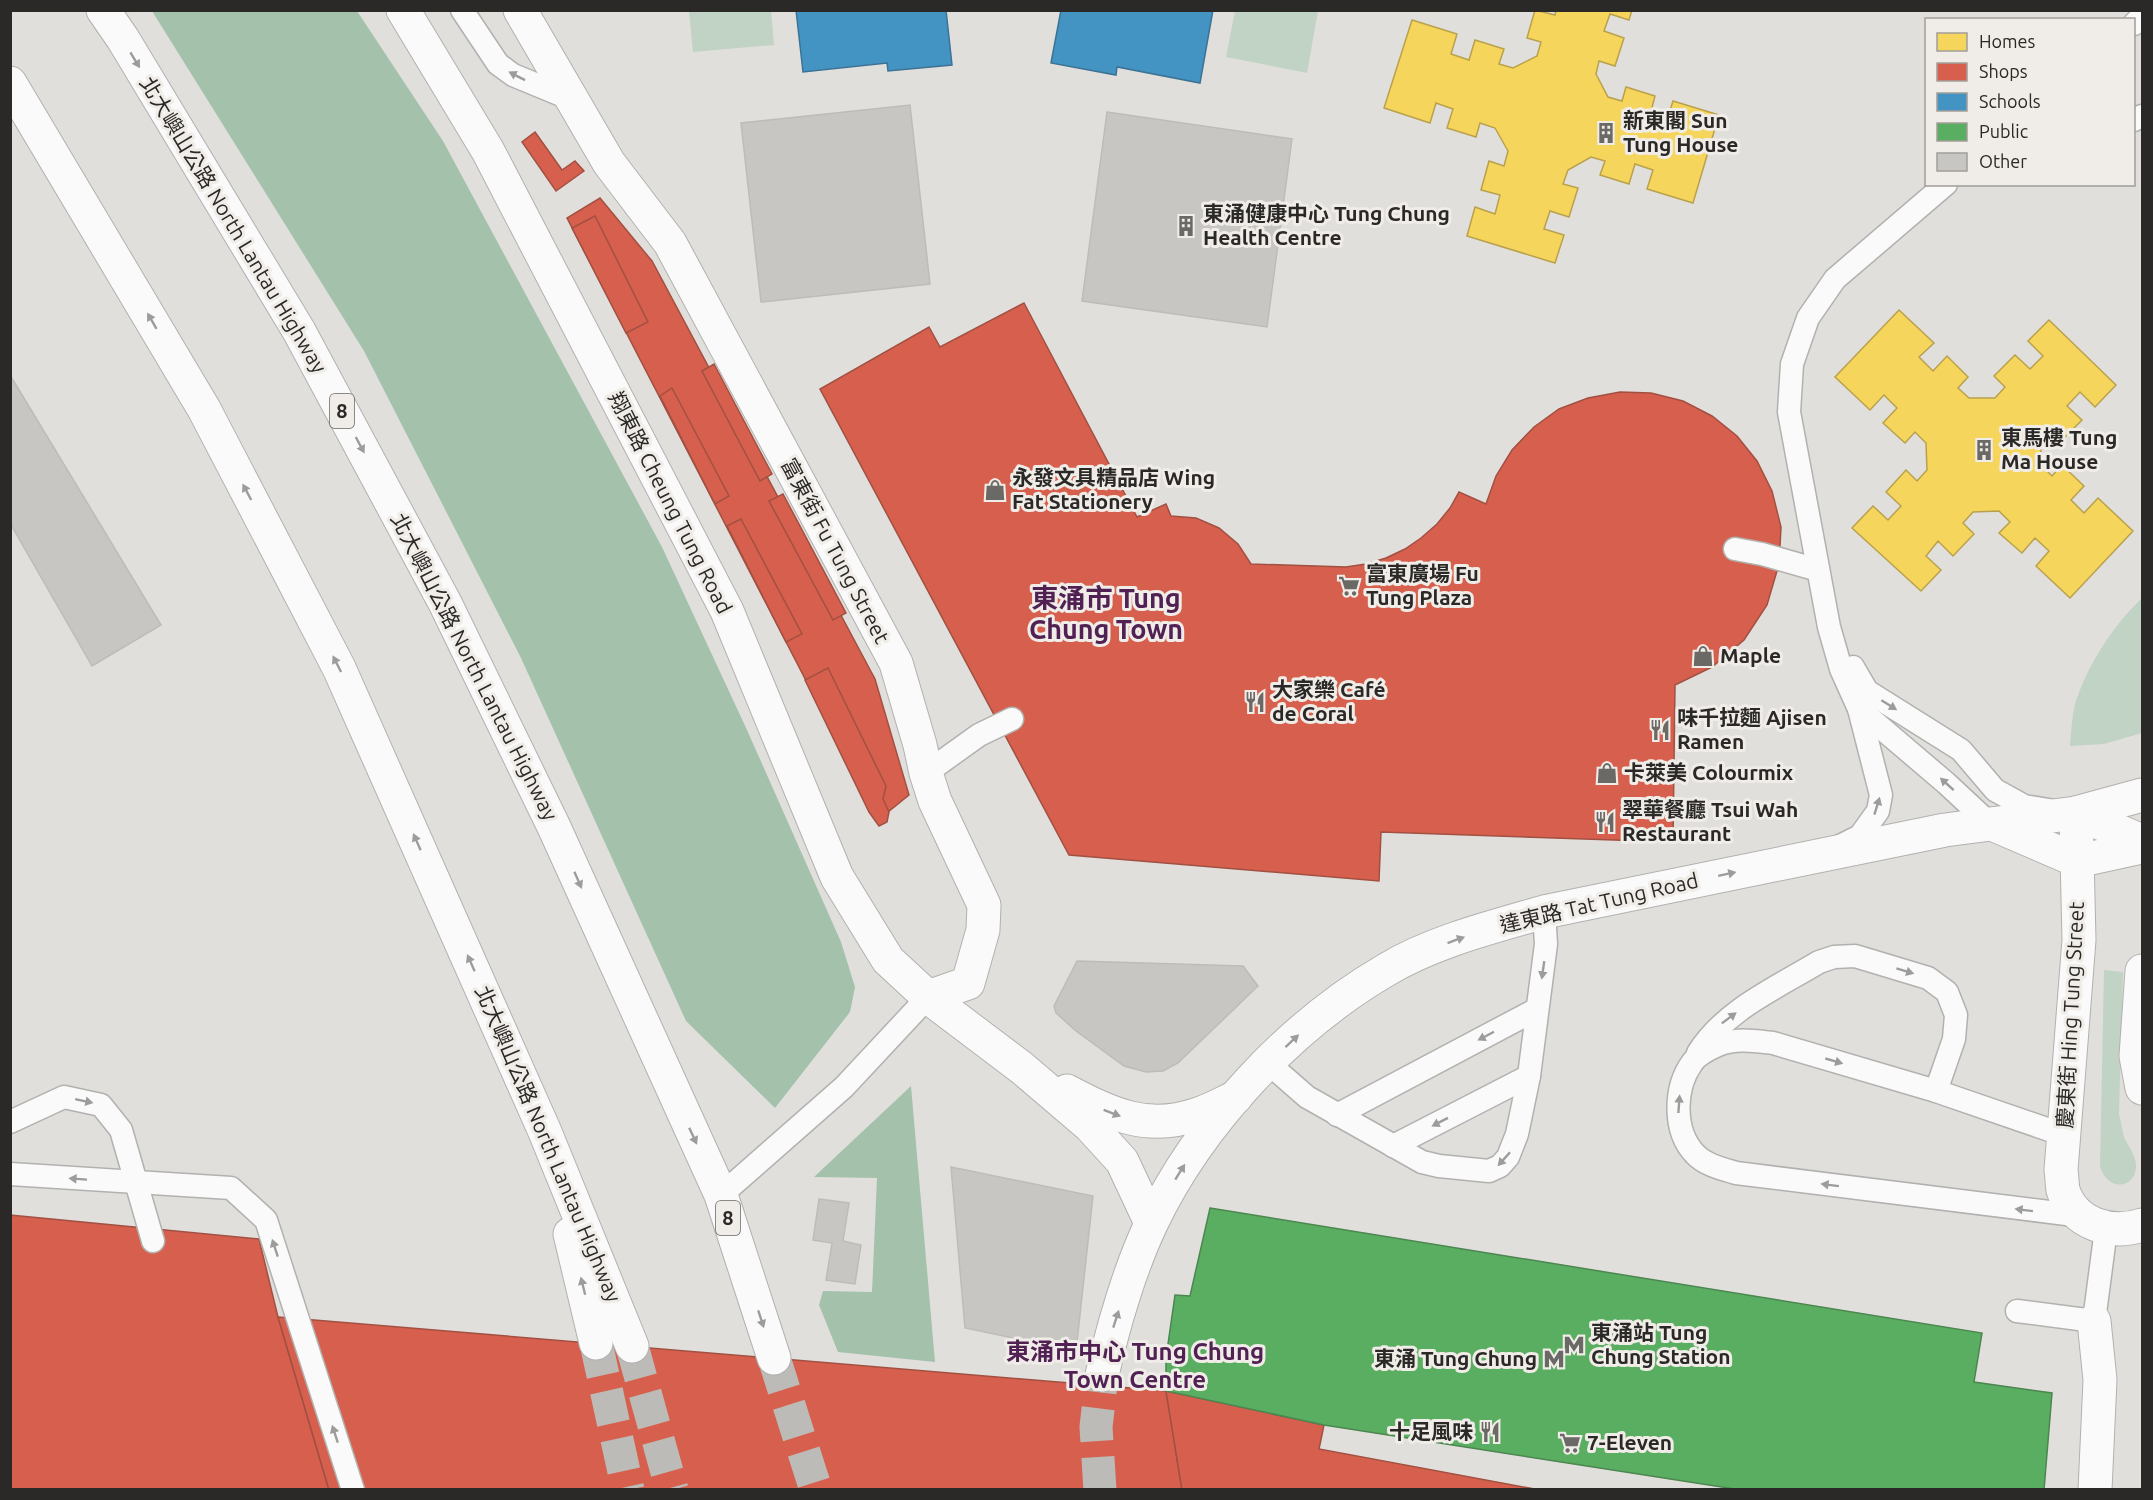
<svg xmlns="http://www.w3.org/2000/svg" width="2153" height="1500" font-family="Ubuntu,'Noto Sans TC',sans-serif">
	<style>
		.green { fill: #c1d3c4 }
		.forest { fill: #a4c1ac }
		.homes { fill: #f6d55c; stroke: #b9a14c; stroke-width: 1.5 }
		.shops { fill: #d6604d; stroke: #a25042; stroke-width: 1.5 }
		.schools { fill: #4393c3; stroke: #3c7394; stroke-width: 1.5 }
		.public { fill: #5aae61; stroke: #4c8650; stroke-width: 1.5 }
		.building { fill: #c7c6c3; stroke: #bdbcba; stroke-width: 1.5 }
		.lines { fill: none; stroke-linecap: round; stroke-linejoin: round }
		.tertiary-tunnel { stroke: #bcbbb8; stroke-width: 33; stroke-dasharray: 33 16; stroke-linecap: butt }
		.motorway-tunnel { stroke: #bcbbb8; stroke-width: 33; stroke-dasharray: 33 16; stroke-linecap: butt }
		.service-casing { stroke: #b2b1af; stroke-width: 25 }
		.pedestrian-casing { stroke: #b2b1af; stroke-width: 35 }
		.minor-casing { stroke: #b2b1af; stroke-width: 35 }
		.tertiary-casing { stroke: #b2b1af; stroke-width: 35 }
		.secondary-casing { stroke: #b2b1af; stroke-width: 35 }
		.motorway-casing { stroke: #b2b1af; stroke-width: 35 }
		.service { stroke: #fafafa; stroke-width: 22 }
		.pedestrian { stroke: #fafafa; stroke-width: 33 }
		.minor { stroke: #fafafa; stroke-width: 33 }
		.tertiary { stroke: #fafafa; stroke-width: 33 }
		.secondary { stroke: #fafafa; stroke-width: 33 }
		.motorway { stroke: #fafafa; stroke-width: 33 }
		.oneway { fill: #9c9c9b }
		.labels { text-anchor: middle; stroke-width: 6; stroke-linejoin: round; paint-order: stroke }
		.shield { fill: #f0ece7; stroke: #656461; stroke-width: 1.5 }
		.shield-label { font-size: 20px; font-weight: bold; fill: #2a2927 }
		.poi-label { font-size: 21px; font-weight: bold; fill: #2a2927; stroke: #f0ece7; text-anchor: start }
		.street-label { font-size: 21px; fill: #2a2927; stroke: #f0ece7 }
		.quarter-label { font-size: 24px; font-weight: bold; fill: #512153; stroke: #f0ece7 }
		.district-label { font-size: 27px; font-weight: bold; fill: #512153; stroke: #f0ece7 }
	</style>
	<rect width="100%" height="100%" fill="#e1dfdc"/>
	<g class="green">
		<polygon points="689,11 771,11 774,45 693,52"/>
		<polygon points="1235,11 1318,11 1307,73 1226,57"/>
		<path d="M2142,598V733L2104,744L2070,746C2071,732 2072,717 2075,704C2088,664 2112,627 2142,598Z"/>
		<path d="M2104,970L2123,972L2119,1114C2121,1121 2122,1129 2124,1137C2128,1146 2137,1157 2136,1167C2135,1189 2107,1192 2100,1166Z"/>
	</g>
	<g class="forest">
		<polygon points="152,11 357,11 443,141 662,547 747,730 841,942 855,987 850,1012 775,1108 686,1021 521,658 364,351"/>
		<polygon points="911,1086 935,1362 838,1352 819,1305 823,1291 872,1292 877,1178 814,1177"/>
	</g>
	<g class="homes">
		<polygon points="1535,10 1555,15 1556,10 1632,10 1629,20 1610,14 1604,31 1624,38 1615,66 1599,61 1596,74 1608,97 1622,101 1626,87 1655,96 1650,115 1667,120 1673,101 1719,115 1693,203 1647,189 1653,170 1635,164 1629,184 1600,175 1605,161 1591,157 1568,170 1563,184 1578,188 1569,217 1550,211 1544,229 1564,235 1555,263 1467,236 1475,207 1495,214 1500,195 1481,190 1489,161 1504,166 1508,151 1495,128 1480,123 1476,137 1447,128 1453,109 1436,103 1430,123 1384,108 1412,20 1457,34 1451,54 1469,60 1475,40 1504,49 1499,64 1513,68 1537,56 1541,42 1527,38"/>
		<polygon points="1899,310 1934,343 1919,357 1933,371 1947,356 1968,377 1958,388 1969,398 1995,398 2005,387 1994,376 2015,355 2030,369 2043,356 2028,341 2049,320 2116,385 2095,407 2080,392 2067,406 2082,420 2061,441 2050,430 2040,439 2042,466 2052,476 2062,465 2084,486 2071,500 2084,513 2098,498 2133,531 2070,598 2036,566 2049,551 2035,538 2022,553 1999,533 2010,522 1999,511 1973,512 1963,523 1974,534 1953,556 1938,541 1926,556 1941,570 1921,591 1852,528 1873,506 1888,520 1901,506 1886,492 1906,470 1917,481 1927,470 1926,443 1915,432 1905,443 1883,423 1897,408 1884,395 1870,410 1835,377"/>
	</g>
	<g class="shops">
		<polygon points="535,132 562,170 575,161 584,171 556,191 522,142"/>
		<polygon points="600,198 652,261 875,679 909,795 878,820 567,218"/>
		<polygon points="595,216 648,322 626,333 572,228"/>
		<polygon points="1024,303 1137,517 1166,504 1171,516 1196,518 1219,528 1238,544 1251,564 1346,567 1366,564 1386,558 1405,549 1421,538 1437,524 1450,508 1459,492 1486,504 1496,476 1512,450 1534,427 1559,409 1588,398 1620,392 1651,393 1683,401 1712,416 1737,436 1757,461 1772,491 1781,527 1779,564 1767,605 1744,640 1712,667 1675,685 1673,842 1381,832 1379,881 1069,855 820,389 929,327 940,347"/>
		<polygon points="714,364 772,474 760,481 702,371"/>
		<polygon points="672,388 729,496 715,504 660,396"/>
		<polygon points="783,494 846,613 833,620 769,501"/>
		<polygon points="741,519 802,634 786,642 727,526"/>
		<polygon points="828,668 886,786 883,799 889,812 887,822 879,826 869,812 805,680"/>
		<polygon points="10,1215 259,1239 278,1317 329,1490 10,1490"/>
		<polygon points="278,1317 1166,1391 1182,1490 329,1490"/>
		<polygon points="1166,1391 1324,1425 1319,1449 1540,1490 1182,1490"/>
	</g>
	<g class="schools">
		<polygon points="796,10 946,10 952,65 888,71 887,63 803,72"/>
		<polygon points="1061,10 1213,10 1200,83 1117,67 1116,75 1051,63"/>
	</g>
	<polygon class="public" points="1210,1208 1982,1333 1974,1382 2052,1393 2044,1490 1741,1490 1324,1425 1166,1391 1166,1358 1175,1295 1190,1296"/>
	<g class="building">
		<polygon points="910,105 930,284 761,302 741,123"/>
		<polygon points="1107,112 1292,139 1267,327 1082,301"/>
		<polygon points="10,375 161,625 92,666 10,523"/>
		<polygon points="1077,961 1243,966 1258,986 1178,1063 1163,1071 1146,1072 1124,1066 1076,1031 1056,1013 1054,1006"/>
		<polygon points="951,1167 1093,1196 1076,1351 965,1328"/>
		<polygon points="819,1199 849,1203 843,1241 861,1245 855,1284 826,1280 832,1243 813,1240"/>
	</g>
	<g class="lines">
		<polyline class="tertiary-tunnel" points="1100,1490 1096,1427 1102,1375"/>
		<g class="motorway-tunnel">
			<polyline points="596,1343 628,1490"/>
			<polyline points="632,1346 672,1490"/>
			<polyline points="774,1358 816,1490"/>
		</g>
		<defs>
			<g id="service">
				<polyline points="462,10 498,64 513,75 571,99"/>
				<polyline points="2134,24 2142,16"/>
				<polyline points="2134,120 2142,116"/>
				<polyline points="1735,549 1762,554 1818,570"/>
				<polyline points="1853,667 1867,691 1961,750 1995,790 2024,806 2049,810"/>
				<polyline points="1859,709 1946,783 1990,824"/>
				<polyline points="926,773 979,735 1012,719"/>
				<polyline points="1840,846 1860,836 1878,811 1881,795 1859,709 1841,669 1829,627 1789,412 1792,364 1808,318 1835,279 1946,184"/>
				<path d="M1698,1053C1725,1010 1776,988 1819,962L1834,957L1855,956L1928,978L1947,992L1956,1015L1954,1039L1936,1091"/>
				<polyline points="1268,1063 1307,1097 1422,1162 1439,1166 1489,1171 1500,1166 1508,1157 1517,1134 1529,1076 1546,944 1544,912"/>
				<polyline points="1337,1115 1537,1009"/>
				<polyline points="10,1122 64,1097 101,1105 121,1130 153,1241"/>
				<path d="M2064,1135L1936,1091L1773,1043C1754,1041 1736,1038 1718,1045C1709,1049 1697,1055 1692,1063C1674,1088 1673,1131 1695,1154C1705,1165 1723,1169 1736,1173L2082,1216"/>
				<polyline points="1393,1146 1529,1076"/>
				<polyline points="10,1174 231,1188 266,1220 353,1490"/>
				<polyline points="721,1195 844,1087 928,997"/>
				<polyline points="2017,1311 2094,1321 2106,1229"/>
			</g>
			<polyline id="pedestrian" points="2094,1321 2100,1380 2095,1490"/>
			<g id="minor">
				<polyline points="520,10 609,163 670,243 896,663 920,745 926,773 935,801 984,905 983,930 968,983 928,997"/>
				<path d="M2142,841L2076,813L2079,940L2061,1170C2062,1176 2062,1184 2063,1190C2074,1225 2112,1235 2142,1225"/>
				<polyline points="2142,971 2136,1056 2142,1088"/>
			</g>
			<g id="tertiary">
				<polyline points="1992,824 2078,861 2142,847"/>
				<path d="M1102,1375C1114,1323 1128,1273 1151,1224C1199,1123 1290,1026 1386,970C1432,942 1492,927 1544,912L1945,830L2076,813L2142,795"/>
			</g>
			<g id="secondary">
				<polyline points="403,10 488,151 727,611 837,877 888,960 928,997 1022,1068 1090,1126 1122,1161 1151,1223"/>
				<path d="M1067,1091C1111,1114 1147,1132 1198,1114C1211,1110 1223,1103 1236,1097"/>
			</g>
			<g id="motorway">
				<polyline points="103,10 123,39 299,331 445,603 554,827 721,1195 774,1358"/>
				<polyline points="10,83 204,409 339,668 545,1132 632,1346"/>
				<polyline points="570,1234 596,1343"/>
			</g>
		</defs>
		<use href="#service" class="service-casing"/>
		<use href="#pedestrian" class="pedestrian-casing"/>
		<use href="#minor" class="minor-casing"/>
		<use href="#tertiary" class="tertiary-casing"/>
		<use href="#secondary" class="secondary-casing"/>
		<use href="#motorway" class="motorway-casing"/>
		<use href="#service" class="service"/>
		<use href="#pedestrian" class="pedestrian"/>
		<use href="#minor" class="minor"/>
		<use href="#tertiary" class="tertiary"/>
		<use href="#secondary" class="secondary"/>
		<use href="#motorway" class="motorway"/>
	</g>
	<defs><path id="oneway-solid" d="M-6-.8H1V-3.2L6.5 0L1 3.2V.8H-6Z" transform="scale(1.5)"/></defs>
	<g class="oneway">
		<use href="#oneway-solid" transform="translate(135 60) rotate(59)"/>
		<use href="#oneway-solid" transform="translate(517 76) rotate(-153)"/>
		<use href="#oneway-solid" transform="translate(152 321) rotate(-120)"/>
		<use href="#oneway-solid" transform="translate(360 445) rotate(62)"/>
		<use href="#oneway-solid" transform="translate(247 492) rotate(-118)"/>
		<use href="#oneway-solid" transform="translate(337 664) rotate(-117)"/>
		<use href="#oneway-solid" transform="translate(1889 705) rotate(32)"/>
		<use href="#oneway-solid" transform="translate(1947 784) rotate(-138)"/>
		<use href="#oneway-solid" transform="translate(1877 806) rotate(-73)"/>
		<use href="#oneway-solid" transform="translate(417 842) rotate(-114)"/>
		<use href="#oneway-solid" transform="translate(1727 874) rotate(-12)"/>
		<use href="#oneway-solid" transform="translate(578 880) rotate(66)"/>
		<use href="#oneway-solid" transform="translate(1456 940) rotate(-20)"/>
		<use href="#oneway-solid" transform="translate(471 963) rotate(-114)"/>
		<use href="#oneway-solid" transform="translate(1543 970) rotate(98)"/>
		<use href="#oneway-solid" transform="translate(1905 971) rotate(17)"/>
		<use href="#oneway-solid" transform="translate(1729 1018) rotate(-37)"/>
		<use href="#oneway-solid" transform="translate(1486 1036) rotate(152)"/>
		<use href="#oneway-solid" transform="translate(1292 1041) rotate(-43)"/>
		<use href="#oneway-solid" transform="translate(1834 1061) rotate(16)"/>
		<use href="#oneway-solid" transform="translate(84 1101) rotate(12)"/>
		<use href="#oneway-solid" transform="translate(1679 1104) rotate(-86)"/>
		<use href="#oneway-solid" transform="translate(1112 1113) rotate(21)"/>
		<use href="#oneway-solid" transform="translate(1440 1122) rotate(153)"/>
		<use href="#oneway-solid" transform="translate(693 1136) rotate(65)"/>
		<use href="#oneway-solid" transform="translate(1504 1159) rotate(132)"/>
		<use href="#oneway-solid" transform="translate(1180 1172) rotate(-58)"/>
		<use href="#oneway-solid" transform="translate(78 1179) rotate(-176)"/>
		<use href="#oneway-solid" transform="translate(1830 1185) rotate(-173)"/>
		<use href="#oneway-solid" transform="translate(2024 1210) rotate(-173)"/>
		<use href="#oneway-solid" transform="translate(275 1248) rotate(-108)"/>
		<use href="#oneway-solid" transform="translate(583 1286) rotate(-104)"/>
		<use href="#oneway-solid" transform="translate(761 1319) rotate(72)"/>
		<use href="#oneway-solid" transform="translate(1116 1319) rotate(-72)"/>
		<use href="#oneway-solid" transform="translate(335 1434) rotate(-108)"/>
	</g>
	<defs>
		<symbol id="building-bare" viewBox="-9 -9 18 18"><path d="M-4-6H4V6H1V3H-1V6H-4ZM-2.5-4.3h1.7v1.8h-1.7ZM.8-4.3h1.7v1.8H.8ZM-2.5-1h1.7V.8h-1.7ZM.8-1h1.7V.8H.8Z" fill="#6a6966" stroke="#f0ece7" stroke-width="2.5" paint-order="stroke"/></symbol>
		<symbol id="shop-bare" viewBox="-9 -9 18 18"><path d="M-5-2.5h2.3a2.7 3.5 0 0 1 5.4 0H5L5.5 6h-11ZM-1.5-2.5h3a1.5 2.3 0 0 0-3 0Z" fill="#6a6966" stroke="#f0ece7" stroke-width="2.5" paint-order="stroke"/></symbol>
		<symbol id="supermarket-bare" viewBox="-9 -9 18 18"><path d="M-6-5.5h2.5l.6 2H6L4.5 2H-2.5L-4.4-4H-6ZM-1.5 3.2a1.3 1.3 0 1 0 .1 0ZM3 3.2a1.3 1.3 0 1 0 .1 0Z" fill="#6a6966" stroke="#f0ece7" stroke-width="2.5" paint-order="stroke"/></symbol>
		<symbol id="restaurant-bare" viewBox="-9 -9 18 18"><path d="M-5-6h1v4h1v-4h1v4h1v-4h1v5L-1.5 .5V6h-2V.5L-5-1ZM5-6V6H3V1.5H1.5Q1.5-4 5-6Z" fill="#6a6966" stroke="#f0ece7" stroke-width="2.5" paint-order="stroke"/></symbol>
		<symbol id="metro-bare" viewBox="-9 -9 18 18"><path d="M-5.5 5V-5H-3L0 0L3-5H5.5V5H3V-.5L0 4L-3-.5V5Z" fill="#6a6966" stroke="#f0ece7" stroke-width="2.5" paint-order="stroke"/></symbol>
	</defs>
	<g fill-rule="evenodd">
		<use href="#building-bare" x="1591" y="118" width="30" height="30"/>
		<use href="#building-bare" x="1171" y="211" width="30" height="30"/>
		<use href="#building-bare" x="1969" y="435" width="30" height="30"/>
		<use href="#shop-bare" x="980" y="475" width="30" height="30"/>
		<use href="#supermarket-bare" x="1334" y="571" width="30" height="30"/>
		<use href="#shop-bare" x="1688" y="641" width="30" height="30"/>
		<use href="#restaurant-bare" x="1240" y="687" width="30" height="30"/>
		<use href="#restaurant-bare" x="1645" y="715" width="30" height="30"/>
		<use href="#shop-bare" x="1592" y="758" width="30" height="30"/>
		<use href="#restaurant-bare" x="1590" y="807" width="30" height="30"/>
		<use href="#metro-bare" x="1559" y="1330" width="30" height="30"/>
		<use href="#metro-bare" x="1539" y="1344" width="30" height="30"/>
		<use href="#restaurant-bare" x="1475" y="1417" width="30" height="30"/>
		<use href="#supermarket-bare" x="1555" y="1428" width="30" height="30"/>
	</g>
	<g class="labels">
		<g class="shield">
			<rect x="330" y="394" width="24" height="34" rx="4.5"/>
			<rect x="716" y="1201" width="24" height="34" rx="4.5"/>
		</g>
		<g class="shield-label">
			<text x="342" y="418">8</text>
			<text x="728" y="1225">8</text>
		</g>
		<g class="poi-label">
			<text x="1623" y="128">新東閣 Sun<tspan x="1623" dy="24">Tung House</tspan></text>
			<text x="1203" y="221">東涌健康中心 Tung Chung<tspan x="1203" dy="24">Health Centre</tspan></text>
			<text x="2001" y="445">東馬樓 Tung<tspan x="2001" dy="24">Ma House</tspan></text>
			<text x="1012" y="485">永發文具精品店 Wing<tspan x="1012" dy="24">Fat Stationery</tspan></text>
			<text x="1366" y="581">富東廣場 Fu<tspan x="1366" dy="24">Tung Plaza</tspan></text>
			<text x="1720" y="663">Maple</text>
			<text x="1272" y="697">大家樂 Café<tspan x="1272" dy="24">de Coral</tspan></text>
			<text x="1677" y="725">味千拉麵 Ajisen<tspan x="1677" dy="24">Ramen</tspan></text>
			<text x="1624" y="780">卡萊美 Colourmix</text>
			<text x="1622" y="817">翠華餐廳 Tsui Wah<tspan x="1622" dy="24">Restaurant</tspan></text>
			<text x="1591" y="1340">東涌站 Tung<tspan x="1591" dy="24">Chung Station</tspan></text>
			<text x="1537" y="1366" text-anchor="end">東涌 Tung Chung</text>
			<text x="1473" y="1439" text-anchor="end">十足風味</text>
			<text x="1587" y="1450">7-Eleven</text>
		</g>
		<g class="street-label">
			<text transform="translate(233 225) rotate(59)" y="7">北大嶼山公路 North Lantau Highway</text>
			<text transform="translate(670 503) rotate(63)" y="7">翔東路 Cheung Tung Road</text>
			<text transform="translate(835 551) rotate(62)" y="7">富東街 Fu Tung Street</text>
			<text transform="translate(474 667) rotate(63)" y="7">北大嶼山公路 North Lantau Highway</text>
			<text transform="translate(1599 903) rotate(-13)" y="7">達東路 Tat Tung Road</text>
			<text transform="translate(2071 1015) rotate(-87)" y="7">慶東街 Hing Tung Street</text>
			<text transform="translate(548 1144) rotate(67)" y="7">北大嶼山公路 North Lantau Highway</text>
		</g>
		<g class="quarter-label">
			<text x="1135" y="1360">東涌市中心 Tung Chung<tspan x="1135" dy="28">Town Centre</tspan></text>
		</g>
		<g class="district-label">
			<text x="1106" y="608">東涌市 Tung<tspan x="1106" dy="31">Chung Town</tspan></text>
		</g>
	</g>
	<rect width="2153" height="1500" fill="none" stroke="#2a2927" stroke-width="24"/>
	<rect x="1925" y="18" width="210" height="168" fill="#f0ece7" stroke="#a19e9a" stroke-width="1.5"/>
	<rect x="1937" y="33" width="30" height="18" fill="#f6d55c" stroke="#a19e9a" stroke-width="1.5"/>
	<text x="1979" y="48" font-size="18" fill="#2a2927">Homes</text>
	<rect x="1937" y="63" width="30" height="18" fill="#d6604d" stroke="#a19e9a" stroke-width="1.5"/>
	<text x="1979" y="78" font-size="18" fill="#2a2927">Shops</text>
	<rect x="1937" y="93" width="30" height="18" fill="#4393c3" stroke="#a19e9a" stroke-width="1.5"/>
	<text x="1979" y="108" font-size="18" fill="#2a2927">Schools</text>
	<rect x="1937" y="123" width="30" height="18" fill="#5aae61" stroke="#a19e9a" stroke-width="1.5"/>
	<text x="1979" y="138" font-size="18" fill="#2a2927">Public</text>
	<rect x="1937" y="153" width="30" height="18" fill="#c7c6c3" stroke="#a19e9a" stroke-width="1.5"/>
	<text x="1979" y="168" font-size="18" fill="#2a2927">Other</text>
</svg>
